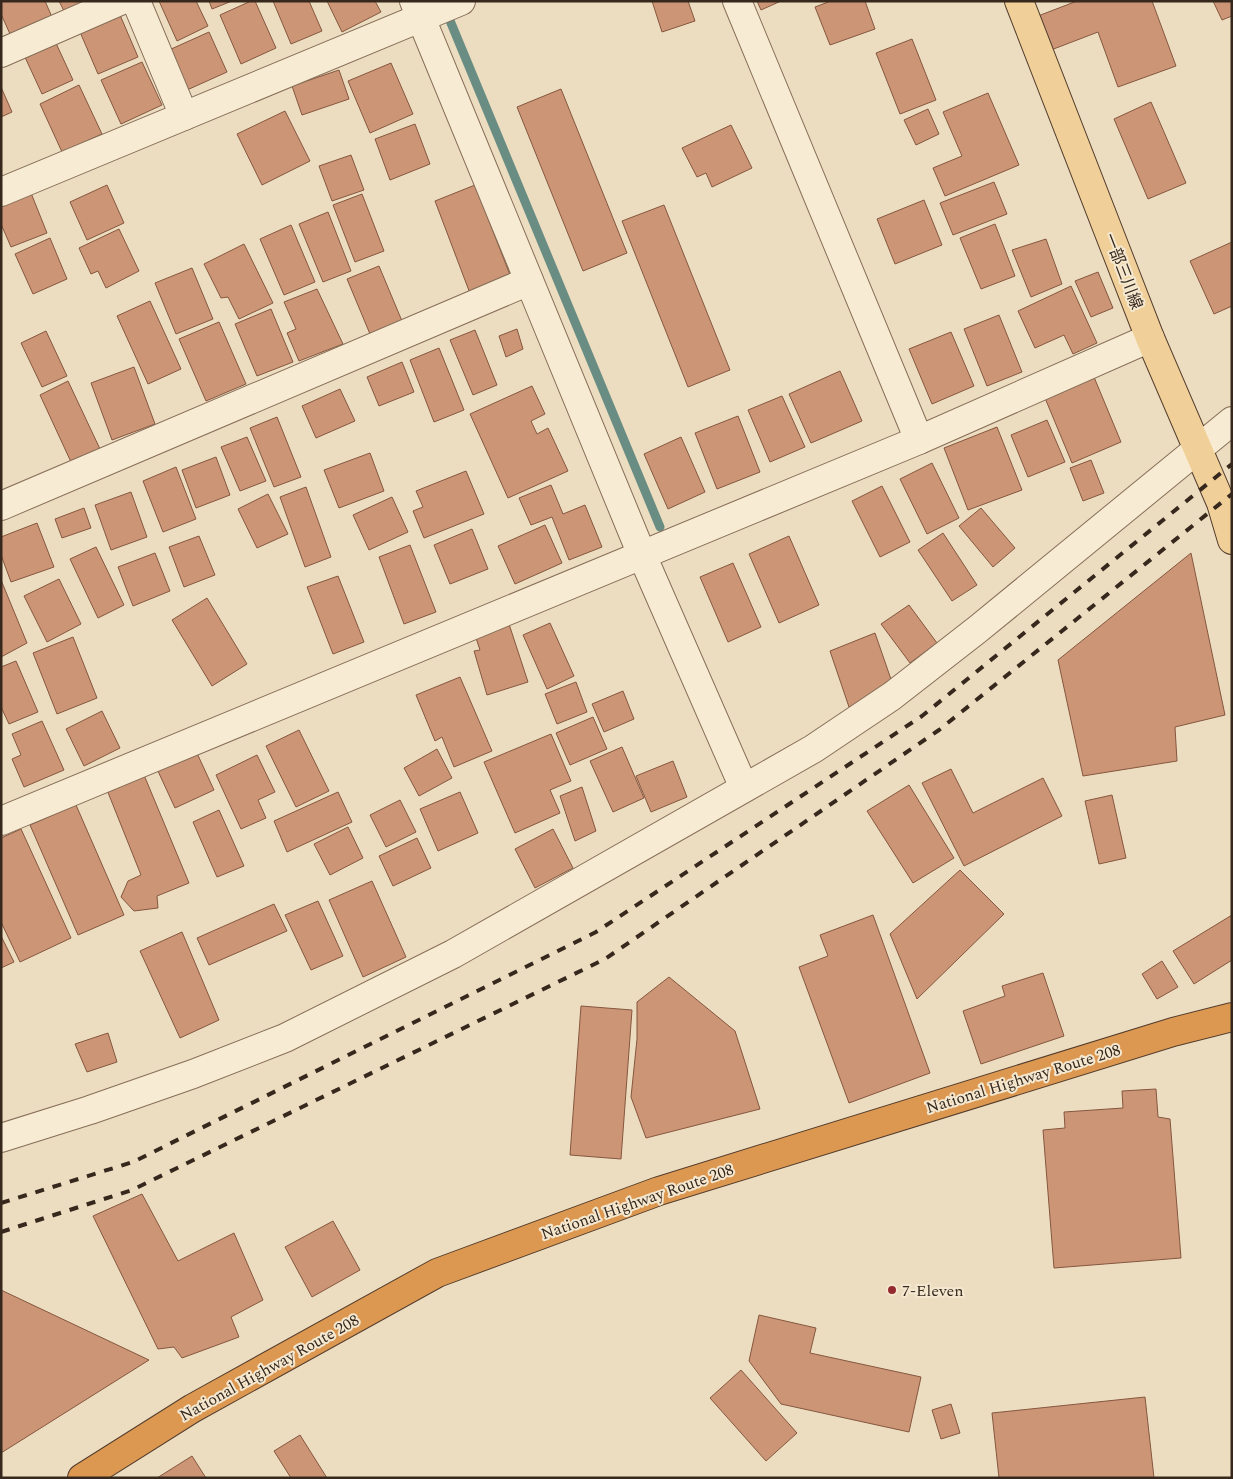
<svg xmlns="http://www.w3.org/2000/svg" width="1233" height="1479" font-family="Spectral,'Noto Sans JP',serif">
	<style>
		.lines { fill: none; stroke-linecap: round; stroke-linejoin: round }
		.stream { stroke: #6a8d83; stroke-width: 9 }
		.building { fill: #cb9576; stroke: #85573f }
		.minor-casing { stroke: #866e58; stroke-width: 30 }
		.major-casing { stroke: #533d2d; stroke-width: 30 }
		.highway-casing { stroke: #533d2d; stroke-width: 30 }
		.minor { stroke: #f8ebd3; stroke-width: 28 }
		.major { stroke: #f0d098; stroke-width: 28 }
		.highway { stroke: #dc9851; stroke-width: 28 }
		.rail { stroke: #36281d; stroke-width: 4; stroke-dasharray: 9 9; stroke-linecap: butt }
		.poi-dot { fill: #94292f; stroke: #f5e8d0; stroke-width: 2 }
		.labels { text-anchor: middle; stroke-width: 4; stroke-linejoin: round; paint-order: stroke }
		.street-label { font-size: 16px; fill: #36281d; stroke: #f5e8d0 }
		.poi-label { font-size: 16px; fill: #36281d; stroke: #f5e8d0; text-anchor: start }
	</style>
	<rect width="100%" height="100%" fill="#edddc0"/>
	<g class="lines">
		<polyline class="stream" points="446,11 660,527"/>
	</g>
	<g class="building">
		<polygon points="1,1 45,1 52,17 10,34 1,14"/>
		<polygon points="59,1 85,1 64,11"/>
		<polygon points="159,1 196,1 208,26 177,41"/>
		<polygon points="209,1 232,1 212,9"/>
		<polygon points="251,1 255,1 276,48 241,64 220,15"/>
		<polygon points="273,1 309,1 322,31 291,44"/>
		<polygon points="327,1 375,1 381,12 342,32"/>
		<polygon points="652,1 688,1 695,21 662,32"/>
		<polygon points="757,1 781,1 761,10"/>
		<polygon points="831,1 865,1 875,29 830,45 815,7"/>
		<polygon points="1077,1 1152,1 1176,66 1118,87 1098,32 1051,50 1038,16"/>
		<polygon points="1213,1 1232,1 1232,16 1222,20"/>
		<polygon points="120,15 138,57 98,74 80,32"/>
		<polygon points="209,32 227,72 187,90 169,50"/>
		<polygon points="912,39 936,100 900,114 876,53"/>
		<polygon points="55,41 73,80 42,94 24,55"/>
		<polygon points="142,62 162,105 121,124 101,80"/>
		<polygon points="391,63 413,114 370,133 348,81"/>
		<polygon points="339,70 349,99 302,115 292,86"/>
		<polygon points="79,85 102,134 62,152 40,104"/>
		<polygon points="1,87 12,112 1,117"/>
		<polygon points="561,89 627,253 583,271 517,107"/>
		<polygon points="988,93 1019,165 945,196 933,168 962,156 943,112"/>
		<polygon points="1151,102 1186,183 1148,199 1114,119"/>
		<polygon points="928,109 939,134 916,145 904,120"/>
		<polygon points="285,111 310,161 262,185 237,134"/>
		<polygon points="415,124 430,164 390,180 375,139"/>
		<polygon points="731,125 752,168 712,187 706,173 697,177 682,148"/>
		<polygon points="351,155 364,190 332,201 319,166"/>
		<polygon points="994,182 1007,214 953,235 940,203"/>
		<polygon points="107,185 124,223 87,240 70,202"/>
		<polygon points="475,185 512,280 471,296 435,201"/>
		<polygon points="31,193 47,233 11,247 1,224 1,205"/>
		<polygon points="362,194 384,251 355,262 333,205"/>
		<polygon points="924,200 942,245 895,264 877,219"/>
		<polygon points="664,205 730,370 688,387 622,221"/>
		<polygon points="328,212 351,271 323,282 299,224"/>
		<polygon points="995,224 1015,276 981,289 960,238"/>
		<polygon points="291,225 315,282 284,295 260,239"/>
		<polygon points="119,229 139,271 106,288 98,271 91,274 79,248"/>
		<polygon points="50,238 67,279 33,294 15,254"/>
		<polygon points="1046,239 1062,284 1031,297 1012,250"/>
		<polygon points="1232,242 1232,306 1214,314 1190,261"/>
		<polygon points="244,244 273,303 239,319 228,297 221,298 204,264"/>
		<polygon points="379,266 402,321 370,334 347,279"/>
		<polygon points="192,268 213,319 176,334 155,283"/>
		<polygon points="1098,272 1113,308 1091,317 1075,281"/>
		<polygon points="1071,286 1097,343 1073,354 1064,335 1035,348 1018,311"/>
		<polygon points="317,289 343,344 299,361 287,333 296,329 284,302"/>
		<polygon points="150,301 181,369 148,384 117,316"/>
		<polygon points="271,309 293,362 257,376 235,324"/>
		<polygon points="999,315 1022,372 987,386 964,329"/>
		<polygon points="219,322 246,384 206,401 179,339"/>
		<polygon points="517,329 523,349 506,357 499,336"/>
		<polygon points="475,330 497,385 473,395 450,340"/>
		<polygon points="46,331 67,376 42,387 21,343"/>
		<polygon points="951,332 974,386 932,404 909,349"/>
		<polygon points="439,348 464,410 434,422 410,360"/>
		<polygon points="402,362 414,392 379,406 367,377"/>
		<polygon points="134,367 155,424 112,440 91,383"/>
		<polygon points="840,371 862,421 811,443 789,394"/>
		<polygon points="1094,377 1121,442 1072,463 1045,398"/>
		<polygon points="68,381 100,449 71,462 40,395"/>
		<polygon points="532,386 545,414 531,421 537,434 548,428 568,471 508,498 470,414"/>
		<polygon points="340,389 355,421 316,438 302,406"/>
		<polygon points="782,396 805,447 770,462 748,410"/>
		<polygon points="738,416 760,472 717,489 695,433"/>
		<polygon points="277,417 301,477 274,487 250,428"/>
		<polygon points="1047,420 1065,462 1028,477 1011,435"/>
		<polygon points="997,427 1022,490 968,510 944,448"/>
		<polygon points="247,437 266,481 240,491 221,447"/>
		<polygon points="681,437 705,492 668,509 644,454"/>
		<polygon points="370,453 384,491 339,508 324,470"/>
		<polygon points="216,457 230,495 196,508 182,470"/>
		<polygon points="1091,460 1104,493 1083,501 1070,468"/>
		<polygon points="932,463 959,518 927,534 900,479"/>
		<polygon points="176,467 196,519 163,532 143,481"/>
		<polygon points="466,471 484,514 424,538 413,511 423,507 416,491"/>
		<polygon points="551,485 563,514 585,505 602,547 569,560 552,517 531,525 519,498"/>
		<polygon points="882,486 910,542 880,557 852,501"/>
		<polygon points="306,487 331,557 305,567 280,497"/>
		<polygon points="131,492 147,537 111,550 95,505"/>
		<polygon points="268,494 288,534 257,548 238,509"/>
		<polygon points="392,497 408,532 369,550 353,515"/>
		<polygon points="84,508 91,528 62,538 55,519"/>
		<polygon points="981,508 1015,548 993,567 959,526"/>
		<polygon points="37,523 54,567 11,582 1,555 1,537"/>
		<polygon points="545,525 562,563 515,584 498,546"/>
		<polygon points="472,529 488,569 450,584 434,545"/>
		<polygon points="943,533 977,585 952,601 918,550"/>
		<polygon points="199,536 215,575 184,587 169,547"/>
		<polygon points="789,536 819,605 779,623 749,554"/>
		<polygon points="410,545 436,612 404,624 379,557"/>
		<polygon points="96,547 124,605 98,618 70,559"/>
		<polygon points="155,553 170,591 133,606 118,567"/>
		<polygon points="1191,553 1225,715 1175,727 1177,761 1083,776 1058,660"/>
		<polygon points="733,563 761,627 728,642 700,577"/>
		<polygon points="338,576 364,642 333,654 307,587"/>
		<polygon points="59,579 81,624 47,642 24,596"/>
		<polygon points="1,580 27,643 1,657"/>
		<polygon points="207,598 247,664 212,686 172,620"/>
		<polygon points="909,605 937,643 910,663 881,624"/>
		<polygon points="508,621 528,682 487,695 474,651 480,650 474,632"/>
		<polygon points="550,623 574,676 547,689 523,635"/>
		<polygon points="875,633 894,688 849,707 830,651"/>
		<polygon points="73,637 97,698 57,714 33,653"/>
		<polygon points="16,661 38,712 9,724 1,707 1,667"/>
		<polygon points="460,677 492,751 454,767 442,737 435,741 416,695"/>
		<polygon points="576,682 587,712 557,724 545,694"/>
		<polygon points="623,691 634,719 604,732 592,704"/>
		<polygon points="102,711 120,748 84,766 66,729"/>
		<polygon points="593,717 607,749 570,765 556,733"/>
		<polygon points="42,721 64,770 24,787 12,759 21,755 12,734"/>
		<polygon points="299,730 329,791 296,807 266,746"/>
		<polygon points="551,734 571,781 550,790 560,813 515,833 484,762"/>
		<polygon points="622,747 644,798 613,812 590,761"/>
		<polygon points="437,749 452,778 419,796 404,768"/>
		<polygon points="196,751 214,790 175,808 157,769"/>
		<polygon points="257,755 275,792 258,800 266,818 241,829 216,775"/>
		<polygon points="673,761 687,797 651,812 636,776"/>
		<polygon points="951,769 973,813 1043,778 1062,816 964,866 922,783"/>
		<polygon points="144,775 189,883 157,896 158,908 134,911 121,897 128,881 141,875 107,790"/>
		<polygon points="909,785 954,858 913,883 867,811"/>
		<polygon points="582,787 596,831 575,841 560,796"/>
		<polygon points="338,792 352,822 287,852 274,821"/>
		<polygon points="460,792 478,833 438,851 420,809"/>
		<polygon points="1112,795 1126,858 1099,864 1085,801"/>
		<polygon points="400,800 416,832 386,847 370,815"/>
		<polygon points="76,805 124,915 78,935 30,825"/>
		<polygon points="219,810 244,866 217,877 193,822"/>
		<polygon points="348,827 363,858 330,875 314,844"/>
		<polygon points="21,829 71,938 20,962 1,922 1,838"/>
		<polygon points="553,829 573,868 535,888 515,849"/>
		<polygon points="417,838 431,868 393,886 379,856"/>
		<polygon points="960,870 1004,914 917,999 890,934"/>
		<polygon points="372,881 406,957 363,977 329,900"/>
		<polygon points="318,901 343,956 311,970 285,915"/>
		<polygon points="274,904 287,931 209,965 197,938"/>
		<polygon points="873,915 930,1073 849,1103 799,967 828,956 820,935"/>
		<polygon points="1232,915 1232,960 1194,984 1173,951"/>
		<polygon points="182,932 219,1020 180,1038 140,951"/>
		<polygon points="1,936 14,962 1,968"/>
		<polygon points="1162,961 1178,987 1157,999 1142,974"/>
		<polygon points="1043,973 1064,1036 981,1064 963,1011 1005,996 1002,986"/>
		<polygon points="669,977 735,1031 760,1109 646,1138 631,1097 637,1039 637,1002"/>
		<polygon points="581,1006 632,1010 621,1159 570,1155"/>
		<polygon points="108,1033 117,1062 87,1072 75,1044"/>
		<polygon points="1156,1089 1158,1117 1170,1119 1181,1258 1054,1268 1043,1130 1065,1128 1064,1112 1123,1108 1122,1091"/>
		<polygon points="142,1194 178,1261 234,1233 263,1300 231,1317 239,1337 182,1358 174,1347 158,1349 93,1216"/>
		<polygon points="333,1221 360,1270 312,1297 285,1247"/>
		<polygon points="1,1290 149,1360 1,1453"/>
		<polygon points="759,1315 816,1328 810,1353 921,1377 909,1432 781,1404 749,1361"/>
		<polygon points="741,1370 797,1433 766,1461 710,1398"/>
		<polygon points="1145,1397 1154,1478 999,1478 992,1413"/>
		<polygon points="951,1404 960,1433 941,1439 932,1410"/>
		<polygon points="300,1435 327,1478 291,1478 274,1451"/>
		<polygon points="192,1456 206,1478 157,1478"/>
	</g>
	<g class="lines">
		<defs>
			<g id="minor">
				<polyline points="136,1 184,116"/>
				<polyline points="414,1 642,555 744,788"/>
				<polyline points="737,1 919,440"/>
				<polyline points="1,53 120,1"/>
				<polyline points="1,192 461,1"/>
				<polyline points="1,506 529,281"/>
				<polyline points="1,821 919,440 1150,338"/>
				<polyline points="1,1138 90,1110 193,1074 285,1038 453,954 813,749 892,696 978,629 1232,421"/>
			</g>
			<polyline id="major" points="1019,1 1150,338 1221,503 1232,540"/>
			<polyline id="highway" points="82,1478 193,1408 437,1273 659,1191 1173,1032 1232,1017"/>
		</defs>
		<use href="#minor" class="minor-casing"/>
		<use href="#major" class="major-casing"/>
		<use href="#highway" class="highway-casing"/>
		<use href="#minor" class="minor"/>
		<use href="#major" class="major"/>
		<use href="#highway" class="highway"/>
		<g class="rail">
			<polyline points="1,1203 133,1162 596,932 922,716 1232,464"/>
			<polyline points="1,1232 132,1190 605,959 939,730 1232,494"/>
		</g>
	</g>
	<circle class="poi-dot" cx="892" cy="1290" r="5"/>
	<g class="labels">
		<g class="street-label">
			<text transform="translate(1124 271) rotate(69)" y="6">一部三川線</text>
			<text transform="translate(1023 1078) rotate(-17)" y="6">National Highway Route 208</text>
			<text transform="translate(637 1201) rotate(-19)" y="6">National Highway Route 208</text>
			<text transform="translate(269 1367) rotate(-29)" y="6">National Highway Route 208</text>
		</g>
		<g class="poi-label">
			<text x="902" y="1296">7-Eleven</text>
		</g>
	</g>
	<rect width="1233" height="1479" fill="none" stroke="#36281d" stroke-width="5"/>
</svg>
